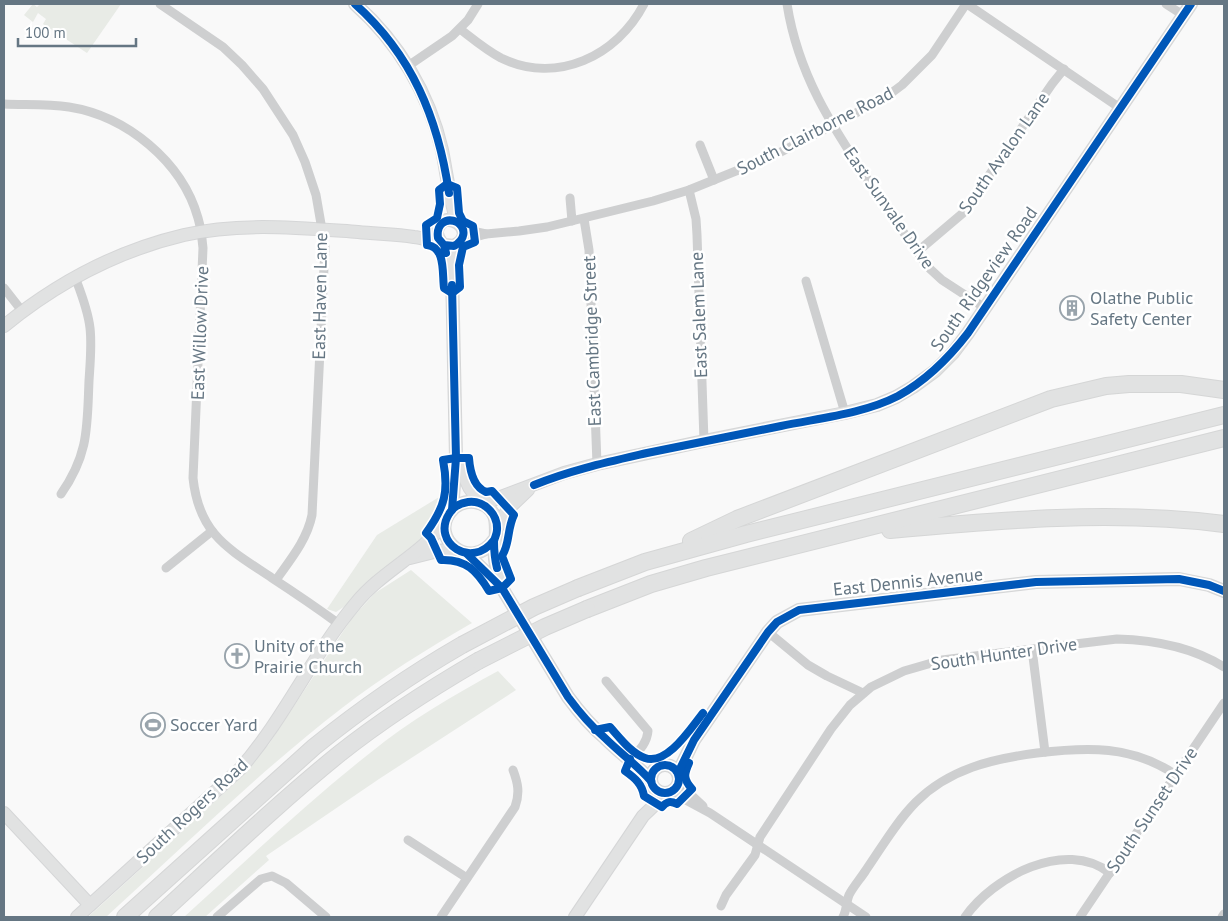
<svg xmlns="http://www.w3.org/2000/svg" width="1228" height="921" font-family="'PT Sans',sans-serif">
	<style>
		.green { fill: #e8ebe6 }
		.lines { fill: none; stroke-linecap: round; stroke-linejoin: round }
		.secondary-casing { stroke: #d5d6d7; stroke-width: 14 }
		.highway-casing { stroke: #d5d6d6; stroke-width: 18 }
		.street { stroke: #cecfd0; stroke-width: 9 }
		.secondary { stroke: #e1e2e2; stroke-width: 12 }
		.highway { stroke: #e1e2e2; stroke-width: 16 }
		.highway-bridge-casing { stroke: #d5d6d6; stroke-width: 18; stroke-linecap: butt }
		.highway-bridge { stroke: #e1e2e2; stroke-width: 16 }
		.cycleway-casing { stroke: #fff; stroke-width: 11 }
		.cycleway { stroke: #0057b8; stroke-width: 8 }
		.labels { text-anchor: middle; stroke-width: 5; stroke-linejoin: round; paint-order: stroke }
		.street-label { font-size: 18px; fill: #657683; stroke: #fff }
		.poi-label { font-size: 18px; fill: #657683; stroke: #fff; text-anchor: start }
	</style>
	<rect width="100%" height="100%" fill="#f9f9f9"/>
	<g class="green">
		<polygon points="33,4 37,7 40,4 121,4 87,53 43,24 46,19 38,13 33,22 24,15"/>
		<polygon points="449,491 446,510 438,525 377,574 351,602 336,612 327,609 377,535"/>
		<path d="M411,570L472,623C427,649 383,676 342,708C259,772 183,847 106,917H88L236,782L269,744L352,618L375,593Z"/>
		<path d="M498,671L516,690L379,779L266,856L269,860L205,917H184C245,862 305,804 370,753C409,721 454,695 498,671Z"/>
	</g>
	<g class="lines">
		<defs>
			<g id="secondary">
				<path d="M355,4C398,42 429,93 442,150C447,175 449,197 457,222"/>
				<path d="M444,245L454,246C482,231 442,205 437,231C436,239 442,242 445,248C448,255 449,263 452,271"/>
				<path d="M4,326C58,282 116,251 184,235C241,222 300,228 358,232C376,234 396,234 414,237C423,238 431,241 440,242"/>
				<polyline points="457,460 469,487 480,503"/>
				<polyline points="482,504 564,473 597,464 704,441 845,413 877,405 896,397 913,387 935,371 953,353 968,333 1191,4"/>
				<polyline points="452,510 456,458 452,271 459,244"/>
				<polyline points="497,528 508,509 528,490"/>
				<path d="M494,540C471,573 428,538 451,511C457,504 466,501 475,502C506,507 493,538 495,559C496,568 499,576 502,585"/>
				<path d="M467,554L502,588L568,697C579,712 591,726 605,738C620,753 637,765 651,781"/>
				<polyline points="410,558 438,551 456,549"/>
				<circle cx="665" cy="779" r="14"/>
				<polyline points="678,773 694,740 768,632 777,622 799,610 1036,582 1179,579 1209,585 1224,591"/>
				<polyline points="4,813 90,905"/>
				<path d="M77,917L240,769C285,718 312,655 356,603C382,571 421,555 445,522"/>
				<polyline points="575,917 643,816 666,794"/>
			</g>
			<g id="highway">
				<path d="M890,530C1001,520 1113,510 1224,524"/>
				<polyline points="691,541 737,519 1051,399 1106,386 1129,384 1181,384 1224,390"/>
				<polyline points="578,588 645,562 746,534 1224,415"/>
				<polyline points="587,609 651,584 706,568 1224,438"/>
				<path d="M125,917L314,747C361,709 410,675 462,645"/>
				<path d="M157,917C217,862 276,805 339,754C383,719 430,689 478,661"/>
			</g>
		</defs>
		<use href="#secondary" class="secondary-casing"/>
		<use href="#highway" class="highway-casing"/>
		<g class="street">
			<path d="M160,4L223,47L242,65L263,89L293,135L305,162L316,195L325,247L312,515C307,540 290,560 276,580"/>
			<path d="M787,4C798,74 831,125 870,183C889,211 908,240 929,268L942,280L985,308"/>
			<polyline points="967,4 1120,108"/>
			<polyline points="1166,4 1183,15"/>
			<path d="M460,29C473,39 486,50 501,58C557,85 617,56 644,4"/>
			<polyline points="408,66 452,36 468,20 478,4"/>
			<path d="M4,104C25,105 47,104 69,107C126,116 182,161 198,218C201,228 202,238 203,248L193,478C199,535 229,549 272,578C295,593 317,608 339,624"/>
			<polyline points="700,145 714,180"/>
			<polyline points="689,190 696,219 697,235 704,441"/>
			<polyline points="570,198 572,221"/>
			<polyline points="584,219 589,250 597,464"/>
			<polyline points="463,229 486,234"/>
			<polyline points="462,241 486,234 519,231 547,227 653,201 689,190 773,156 839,122 886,97 902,85 932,55 966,4"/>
			<polyline points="917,252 963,213 1052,84 1064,69"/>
			<polyline points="806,281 845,413"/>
			<polyline points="4,288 22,311"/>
			<path d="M61,494C89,454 87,427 89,381C90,364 92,345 90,328C88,310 81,293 75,277"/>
			<polyline points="166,568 212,531"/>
			<polyline points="768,632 808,665 827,676 863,693"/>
			<polyline points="1032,649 1045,752"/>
			<path d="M606,681L648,731C647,743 639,752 630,759"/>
			<polyline points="679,780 688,792 703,806"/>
			<polyline points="671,792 710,813 866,917"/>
			<polyline points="408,840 467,878"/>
			<path d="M721,906L726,895L755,855L760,837L831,729L850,705L871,687L904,671L942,660L1117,639C1155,640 1192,647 1224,667"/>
			<polyline points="217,917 261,879 272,876 286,883 326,917"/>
			<path d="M441,917L515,807C520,793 518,783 513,770"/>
			<path d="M843,917C847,910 846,902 849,895C853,887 861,878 866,870C882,847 896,822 916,802C949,769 992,759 1037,753C1087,747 1132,745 1176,775"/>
			<path d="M965,917C993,877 1065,838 1110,873"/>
			<polyline points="1080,917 1224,703"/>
			<polyline points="1222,917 1224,914"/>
		</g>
		<use href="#secondary" class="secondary"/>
		<use href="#highway" class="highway"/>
		<defs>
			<g id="highway-bridge">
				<polyline points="462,645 534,607 578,588"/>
				<polyline points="478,661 545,627 587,609"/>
			</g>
		</defs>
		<use href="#highway-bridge" class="highway-bridge-casing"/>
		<use href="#highway-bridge" class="highway-bridge"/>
		<defs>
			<g id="cycleway">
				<path d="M355,4C412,55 438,118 449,193"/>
				<path d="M447,184L457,188L459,213L463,221L473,226L475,242L463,247L459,265L460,287L452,293L444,288C442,274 446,247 427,245L426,225L437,218L440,204L439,190Z"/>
				<path d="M444,245L454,246C465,240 467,229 457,222C445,217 436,225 438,238L444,245L446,253"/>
				<path d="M456,458H469C470,471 474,487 486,492L492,491L514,515C507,529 510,544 502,556L511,579L502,588L489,591C477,571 466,559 441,560L431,538L426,533C445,507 449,491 443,460Z"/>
				<path d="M534,485C571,470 608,462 647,453C691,444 736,435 781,426C819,418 863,414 898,396C927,380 948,359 968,333L1191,4"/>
				<polyline points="452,510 456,458 452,285"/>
				<path d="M494,540C472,570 431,543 449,514C453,507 460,503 468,502C484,500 498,514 497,530C497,534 495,537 494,541C494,550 495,560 497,568"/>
				<path d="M467,554L502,588L568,697C579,712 591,726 605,738C620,753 637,765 651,781"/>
				<path d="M595,730L610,727C620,738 631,753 645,758C667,766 691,728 703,713"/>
				<path d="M630,759L625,771C635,778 642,784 644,796L662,807C667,801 671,801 677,804L692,789C683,779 684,774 689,763"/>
				<circle cx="665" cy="779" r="14"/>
				<polyline points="678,773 694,740 768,632 777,622 799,610 1036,582 1179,579 1209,585 1224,591"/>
			</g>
		</defs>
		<use href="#cycleway" class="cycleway-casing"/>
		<use href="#cycleway" class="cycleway"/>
	</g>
	<defs>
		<symbol id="building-ring" viewBox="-11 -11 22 22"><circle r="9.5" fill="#fff" stroke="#99a4ac" stroke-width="1.5"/><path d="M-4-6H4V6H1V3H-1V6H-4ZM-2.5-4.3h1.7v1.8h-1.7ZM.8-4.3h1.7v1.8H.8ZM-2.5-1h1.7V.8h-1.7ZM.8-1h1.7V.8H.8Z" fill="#99a4ac"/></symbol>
		<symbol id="church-ring" viewBox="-11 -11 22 22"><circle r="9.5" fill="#fff" stroke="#99a4ac" stroke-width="1.5"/><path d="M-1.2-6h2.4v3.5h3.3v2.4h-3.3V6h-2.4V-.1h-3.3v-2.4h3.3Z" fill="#99a4ac"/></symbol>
		<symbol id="stadium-ring" viewBox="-11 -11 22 22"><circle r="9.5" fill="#fff" stroke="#99a4ac" stroke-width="1.5"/><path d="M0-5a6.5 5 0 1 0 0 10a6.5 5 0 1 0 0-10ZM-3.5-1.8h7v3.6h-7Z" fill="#99a4ac"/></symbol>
	</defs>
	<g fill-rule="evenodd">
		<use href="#building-ring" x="1058" y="294" width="28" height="28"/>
		<use href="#church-ring" x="223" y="642" width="28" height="28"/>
		<use href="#stadium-ring" x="139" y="711" width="28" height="28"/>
	</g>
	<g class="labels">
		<g class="street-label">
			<text transform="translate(815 131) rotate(-27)" y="6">South Clairborne Road</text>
			<text transform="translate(1004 153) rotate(-55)" y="6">South Avalon Lane</text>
			<text transform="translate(889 208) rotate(55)" y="6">East Sunvale Drive</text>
			<text transform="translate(984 279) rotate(-55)" y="6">South Ridgeview Road</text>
			<text transform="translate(320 296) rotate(-89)" y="6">East Haven Lane</text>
			<text transform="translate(699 315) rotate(-92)" y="6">East Salem Lane</text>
			<text transform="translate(200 333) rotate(-88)" y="6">East Willow Drive</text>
			<text transform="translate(592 341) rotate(-92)" y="6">East Cambridge Street</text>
			<text transform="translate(908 582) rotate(-6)" y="6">East Dennis Avenue</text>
			<text transform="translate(1004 654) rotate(-8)" y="6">South Hunter Drive</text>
			<text transform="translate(1152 810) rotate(-56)" y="6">South Sunset Drive</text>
			<text transform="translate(192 811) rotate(-43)" y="6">South Rogers Road</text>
		</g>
		<g class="poi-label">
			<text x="1090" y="304">Olathe Public<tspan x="1090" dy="21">Safety Center</tspan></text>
			<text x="254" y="652">Unity of the<tspan x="254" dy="21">Prairie Church</tspan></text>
			<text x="170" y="731">Soccer Yard</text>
		</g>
	</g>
	<rect width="1228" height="921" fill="none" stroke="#657683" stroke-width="10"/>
	<path d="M18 38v8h118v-8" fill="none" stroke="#657683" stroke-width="2.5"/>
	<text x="25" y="38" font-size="15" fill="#657683" stroke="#ffffff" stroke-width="4" paint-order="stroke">100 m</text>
</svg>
